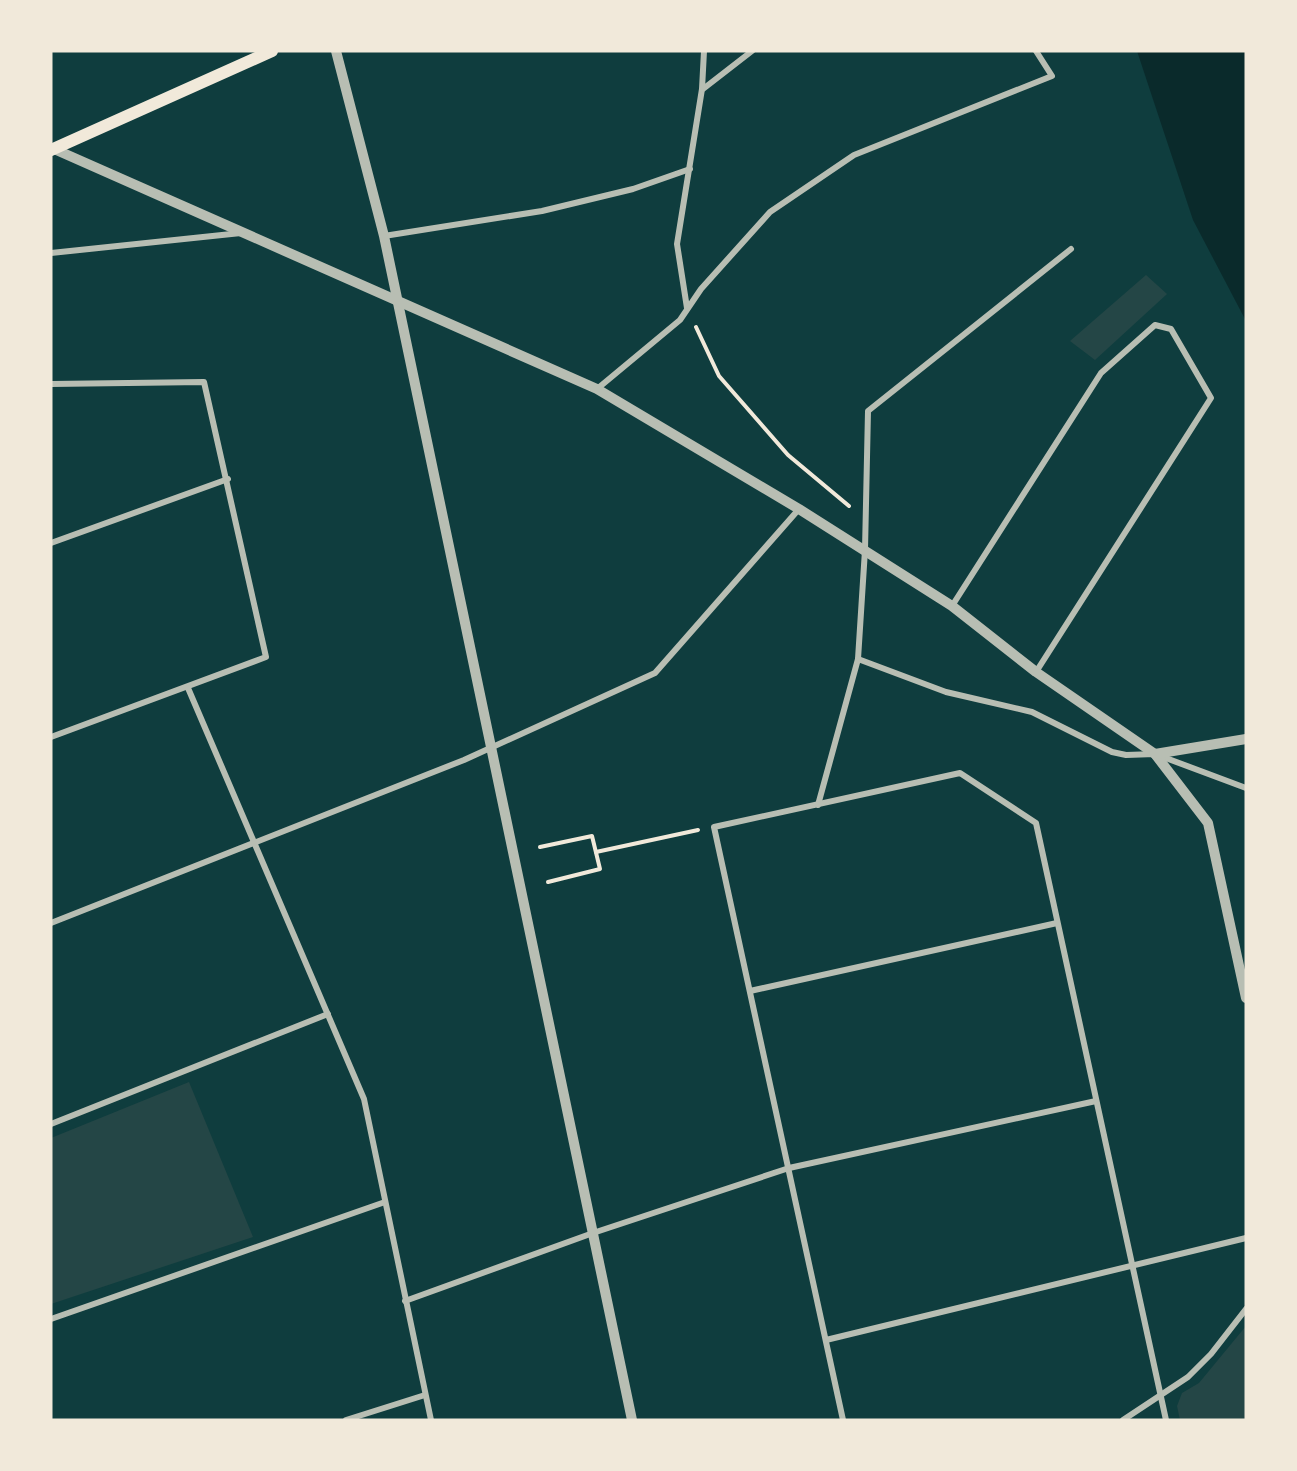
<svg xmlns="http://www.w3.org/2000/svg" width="1297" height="1471" font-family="Roboto,sans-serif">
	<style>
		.green { fill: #244646 }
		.water { fill: #0a2a2b }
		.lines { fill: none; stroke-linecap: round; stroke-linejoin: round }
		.path { stroke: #f1e9da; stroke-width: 4 }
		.minor { stroke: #b8beb3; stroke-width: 6 }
		.tertiary { stroke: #b8beb3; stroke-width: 10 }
		.secondary { stroke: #f1e9da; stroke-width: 12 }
	</style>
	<rect width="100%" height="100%" fill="#0f3d3e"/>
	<g class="green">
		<polygon points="1146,275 1167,294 1095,360 1070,341"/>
		<polygon points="189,1082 253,1237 51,1304 51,1138"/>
		<polygon points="1246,1326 1246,1420 1180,1420 1177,1406 1182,1393 1199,1383"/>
	</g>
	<polygon class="water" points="1137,51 1246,51 1246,321 1193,220"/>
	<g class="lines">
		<g class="path">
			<polyline points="696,327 719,376 788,455 849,506"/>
			<polyline points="540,847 592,836 600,869 548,882"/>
			<polyline points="596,852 698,830"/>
		</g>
		<g class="minor">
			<polyline points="703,89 752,51"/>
			<polyline points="384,236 542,211 633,189 690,169"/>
			<polyline points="51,253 241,233"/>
			<polyline points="687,308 677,244 702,89 704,51"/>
			<polyline points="51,384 204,382 266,657 51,737"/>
			<polyline points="597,389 680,320 701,289 770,212 854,155 1052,76 1036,51"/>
			<polyline points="51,543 228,479"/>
			<polyline points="952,606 1101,373 1155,325 1171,329 1211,398 1036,672"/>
			<polyline points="858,659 946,692 1032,712 1112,752 1126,755 1155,754 1246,788"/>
			<polyline points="188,688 364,1099 431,1420"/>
			<polyline points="818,805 858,659 865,550 868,411 1071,249"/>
			<polyline points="51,923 464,760 655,673 799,509"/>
			<polyline points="750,991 1057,923"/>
			<polyline points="51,1124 328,1014"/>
			<polyline points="405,1301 593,1233 789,1168 1096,1101"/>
			<polyline points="51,1319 385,1202"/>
			<polyline points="826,1340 1246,1238"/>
			<polyline points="346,1420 425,1395"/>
			<polyline points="843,1420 714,827 960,773 1036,823 1166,1420"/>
			<polyline points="1123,1420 1188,1377 1211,1354 1246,1309"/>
		</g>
		<g class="tertiary">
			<polyline points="336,51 384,236 632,1420"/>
			<polyline points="54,149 597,389 799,509 952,606 1036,672 1155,754 1208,823 1246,998"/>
			<polyline points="1155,754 1246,739"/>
		</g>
		<polyline class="secondary" points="51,150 272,51"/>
	</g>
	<rect width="1297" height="1471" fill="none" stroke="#f1e9da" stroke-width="105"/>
</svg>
